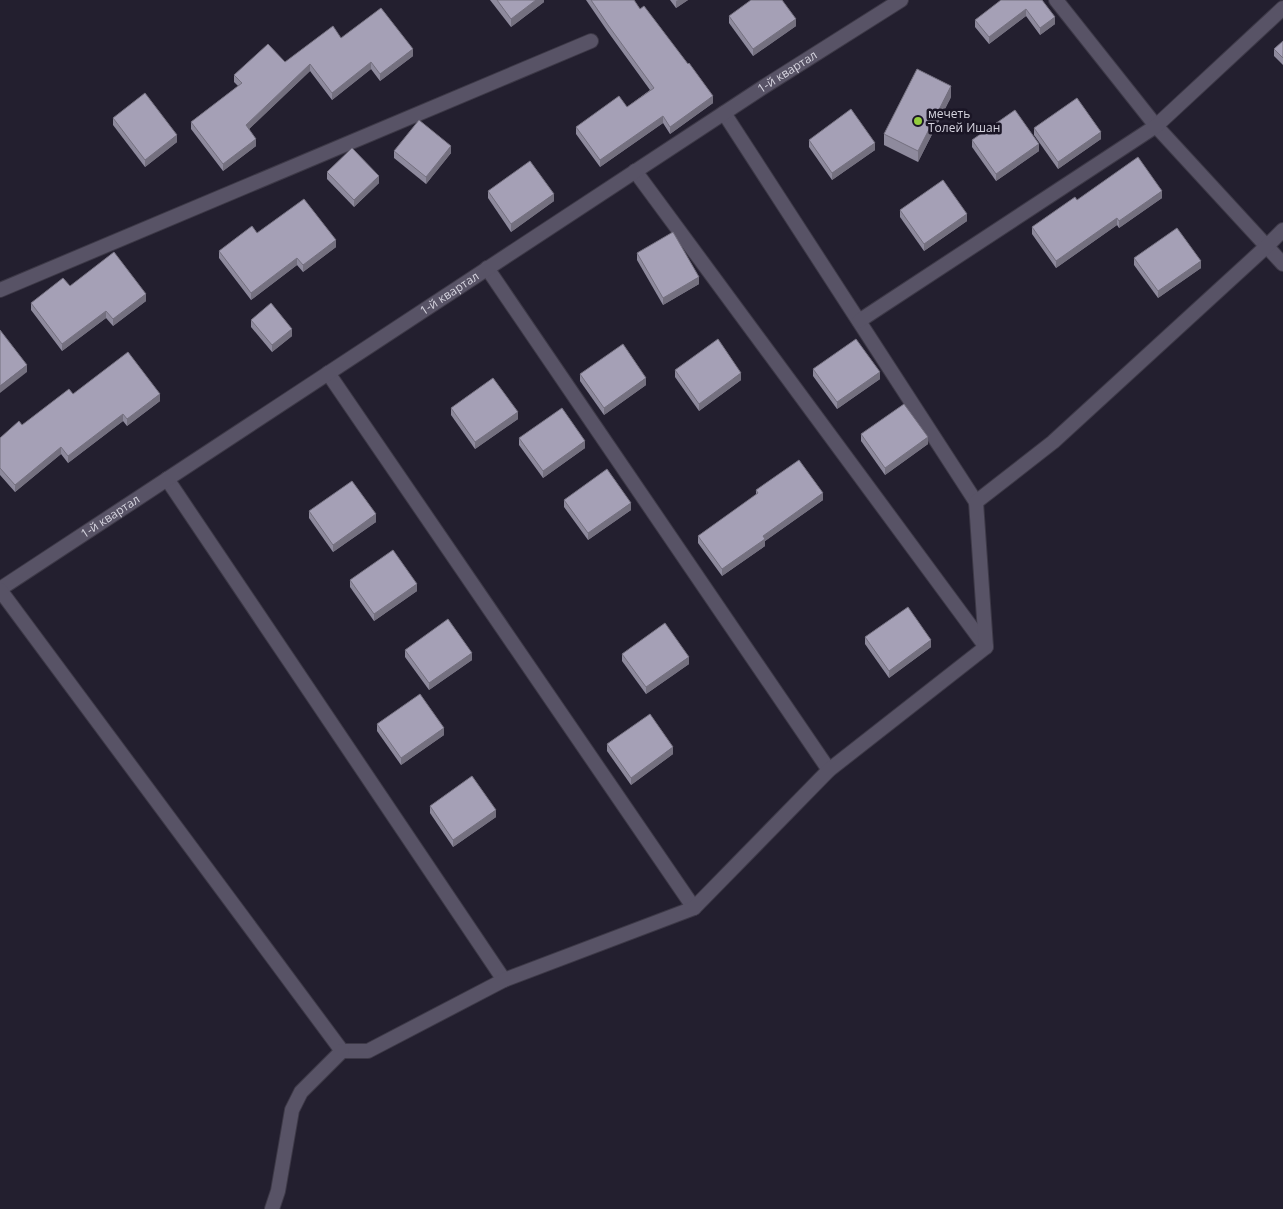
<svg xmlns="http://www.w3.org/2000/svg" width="1283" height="1209" font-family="'Open Sans',sans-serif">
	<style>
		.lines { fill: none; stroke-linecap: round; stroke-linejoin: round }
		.minor-casing { stroke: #3d3947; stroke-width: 16 }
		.minor { stroke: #585366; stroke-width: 14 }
		.wall { fill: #8e8a9d }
		.shaded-wall { fill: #74707f }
		.building { fill: #a5a0b6; stroke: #74707f }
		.poi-dot { fill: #93cc3d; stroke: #1a1525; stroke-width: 2 }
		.labels { text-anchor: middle; stroke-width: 5; stroke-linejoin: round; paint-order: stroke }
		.street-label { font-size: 12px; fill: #d6d4df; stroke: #1a1525 }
		.poi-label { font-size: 12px; fill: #d6d4df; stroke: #1a1525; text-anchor: start }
	</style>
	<rect width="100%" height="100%" fill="#231f2f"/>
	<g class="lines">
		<defs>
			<g id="minor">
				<polyline points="1056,0 1156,126 1283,264"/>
				<polyline points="724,113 976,502"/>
				<polyline points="635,171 986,647"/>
				<polyline points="487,268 829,770"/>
				<polyline points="0,290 591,41"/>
				<polyline points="859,321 1156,126 1283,8"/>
				<polyline points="328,373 694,908"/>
				<polyline points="167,479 504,980"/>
				<path id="s1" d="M0,589L765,86L901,0"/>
				<polyline points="0,590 342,1051 368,1051 504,980 694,908 829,770 986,647 976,502 1053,442 1267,246 1283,230"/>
				<polyline points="272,1209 278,1191 292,1110 301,1092 342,1051"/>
			</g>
		</defs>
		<use href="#minor" class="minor-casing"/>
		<use href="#minor" class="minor"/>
	</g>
	<g class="wall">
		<polygon points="490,0 544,0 544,2 511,27"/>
		<polygon points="586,0 634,0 640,9 713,103 670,134 663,123 600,167 576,134 576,127 627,107 650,90 608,32"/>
		<polygon points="670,0 688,0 676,8"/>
		<polygon points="1042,0 1055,24 1040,35 1026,16 989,44 975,27 975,20"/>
		<polygon points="729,16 796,26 753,56 729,23"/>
		<polygon points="341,38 413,56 380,81 371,69 332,100 310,71 249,129 256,146 223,171 191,129 191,122 238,86 234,82 234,75 285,62"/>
		<polygon points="1283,41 1283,65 1274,56 1274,49"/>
		<polygon points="951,97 918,162 884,145 884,134"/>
		<polygon points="113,118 177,142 145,167 113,125"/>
		<polygon points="1034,128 1101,139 1058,169 1034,135"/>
		<polygon points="809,140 875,150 832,180 809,147"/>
		<polygon points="972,140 1039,151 996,181 972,147"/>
		<polygon points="394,151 451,153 426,184 394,158"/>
		<polygon points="327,172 379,183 354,207 327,179"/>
		<polygon points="488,191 554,201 511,232 488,198"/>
		<polygon points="1162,198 1119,228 1117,225 1056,268 1032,234 1032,227 1077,200"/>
		<polygon points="900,210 967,221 924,251 900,217"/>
		<polygon points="257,233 336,247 303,272 297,265 251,300 219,258 219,251"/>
		<polygon points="637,253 699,284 663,305 637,260"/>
		<polygon points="1134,258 1201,268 1158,298 1134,265"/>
		<polygon points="70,286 146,301 113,326 106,318 62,351 31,310 31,303"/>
		<polygon points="251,320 292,336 272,352 251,327"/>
		<polygon points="813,369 880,379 837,409 813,376"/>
		<polygon points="675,370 741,380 699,411 675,377"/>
		<polygon points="580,374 646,385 604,415 580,381"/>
		<polygon points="73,394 160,401 127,426 123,421 68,463 61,454 15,492 0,475 0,438"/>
		<polygon points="451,408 518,419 475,449 451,415"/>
		<polygon points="861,434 928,444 885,475 861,441"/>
		<polygon points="519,438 585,448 543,478 519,445"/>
		<polygon points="756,490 823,500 765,541 765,546 722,576 698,543 698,536 756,495"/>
		<polygon points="564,500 631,510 588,540 564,507"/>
		<polygon points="309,511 376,522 333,552 309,518"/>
		<polygon points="350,580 417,591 374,621 350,587"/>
		<polygon points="865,637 931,647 889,678 865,644"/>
		<polygon points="405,650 472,660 429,690 405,657"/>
		<polygon points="622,654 689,664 646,694 622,661"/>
		<polygon points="377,724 444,735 401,765 377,731"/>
		<polygon points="607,744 673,754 631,785 607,751"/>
		<polygon points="430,806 496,817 453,847 430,813"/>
	</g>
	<g class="shaded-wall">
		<polygon points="536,0 544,0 544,2 511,27 511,19"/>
		<polygon points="678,0 688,0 676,8 676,1"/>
		<polygon points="1026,9 1026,16 989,44 989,37"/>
		<polygon points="1055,17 1055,24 1040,35 1040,28"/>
		<polygon points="796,19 796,26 753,56 753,49"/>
		<polygon points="413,49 413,56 380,81 380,74"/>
		<polygon points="371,62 371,69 332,100 332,93"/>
		<polygon points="310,64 310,71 246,132 246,125"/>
		<polygon points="951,86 951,97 918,162 918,151"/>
		<polygon points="713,96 713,103 670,134 670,127"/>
		<polygon points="663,116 663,123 600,167 600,160"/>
		<polygon points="1101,132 1101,139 1058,169 1058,162"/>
		<polygon points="177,135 177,142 145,167 145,160"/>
		<polygon points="256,139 256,146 223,171 223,164"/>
		<polygon points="875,143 875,150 832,180 832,173"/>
		<polygon points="1039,144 1039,151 996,181 996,174"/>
		<polygon points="451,146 451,153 426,184 426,177"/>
		<polygon points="379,176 379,183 354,207 354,200"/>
		<polygon points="1162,191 1162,198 1119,228 1119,221"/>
		<polygon points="554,194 554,201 511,232 511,224"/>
		<polygon points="967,214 967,221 924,251 924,244"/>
		<polygon points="1117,218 1117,225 1056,268 1056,261"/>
		<polygon points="336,240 336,247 303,272 303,265"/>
		<polygon points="297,258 297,265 251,300 251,293"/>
		<polygon points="1201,261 1201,268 1158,298 1158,291"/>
		<polygon points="699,277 699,284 663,305 663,298"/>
		<polygon points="146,294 146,301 113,326 113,319"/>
		<polygon points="106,311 106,318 62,351 62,344"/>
		<polygon points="292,329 292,336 272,352 272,345"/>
		<polygon points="27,365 27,372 0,393 0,386"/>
		<polygon points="880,372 880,379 837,409 837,402"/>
		<polygon points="741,373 741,380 699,411 699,404"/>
		<polygon points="646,378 646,385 604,415 604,408"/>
		<polygon points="160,394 160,401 127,426 127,419"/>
		<polygon points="518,412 518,419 475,449 475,442"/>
		<polygon points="123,414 123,421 68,463 68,456"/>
		<polygon points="928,437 928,444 885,475 885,468"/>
		<polygon points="585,441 585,448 543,478 543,471"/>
		<polygon points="61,447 61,454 15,492 15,485"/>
		<polygon points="823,493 823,500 765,541 765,546 722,576 722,569 763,536"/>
		<polygon points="631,503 631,510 588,540 588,533"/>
		<polygon points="376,514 376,522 333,552 333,545"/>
		<polygon points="417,584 417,591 374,621 374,614"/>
		<polygon points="931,640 931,647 889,678 889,671"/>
		<polygon points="472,653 472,660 429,690 429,683"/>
		<polygon points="689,657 689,664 646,694 646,687"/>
		<polygon points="444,728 444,735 401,765 401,758"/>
		<polygon points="673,747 673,754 631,785 631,778"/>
		<polygon points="496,810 496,817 453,847 453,840"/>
	</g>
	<g class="building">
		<polygon points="497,0 536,0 511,19"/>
		<polygon points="591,0 634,0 640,9 644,6 688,64 689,63 713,96 670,127 663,116 600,160 576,127 619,96 627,107 654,88 608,25"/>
		<polygon points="751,0 782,0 796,19 753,49 729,16"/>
		<polygon points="1001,0 1042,0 1055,17 1040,28 1026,9 989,37 975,20"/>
		<polygon points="381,8 413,49 380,74 371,62 332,93 310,64 246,125 256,139 223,164 191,122 242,83 234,75 268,44 285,62 333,26 341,38"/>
		<polygon points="1283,41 1283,58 1274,49"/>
		<polygon points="917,69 951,86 918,151 884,134"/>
		<polygon points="145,93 177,135 145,160 113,118"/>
		<polygon points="1077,98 1101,132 1058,162 1034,128"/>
		<polygon points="851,109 875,143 832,173 809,140"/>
		<polygon points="1015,110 1039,144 996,174 972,140"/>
		<polygon points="419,120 451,146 426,177 394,151"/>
		<polygon points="352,148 379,176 354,200 327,172"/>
		<polygon points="1138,157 1162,191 1119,221 1117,218 1056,261 1032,227 1075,197 1077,200"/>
		<polygon points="530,161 554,194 511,224 488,191"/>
		<polygon points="943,180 967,214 924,244 900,210"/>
		<polygon points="304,199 336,240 303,265 297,258 251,293 219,251 252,226 257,233"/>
		<polygon points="1177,228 1201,261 1158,291 1134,258"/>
		<polygon points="673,232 699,277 663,298 637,253"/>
		<polygon points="114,252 146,294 113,319 106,311 62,344 31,303 63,278 70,286"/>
		<polygon points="271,303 292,329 272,345 251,320"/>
		<polygon points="0,330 27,365 0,386"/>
		<polygon points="718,339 741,373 699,404 675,370"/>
		<polygon points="856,339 880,372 837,402 813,369"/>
		<polygon points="623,344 646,378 604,408 580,374"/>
		<polygon points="128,352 160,394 127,419 123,414 68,456 61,447 15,485 0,468 0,438 19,421 22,425 69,389 73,394"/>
		<polygon points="493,378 518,412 475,442 451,408"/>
		<polygon points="904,404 928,437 885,468 861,434"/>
		<polygon points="562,408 585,441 543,471 519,438"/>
		<polygon points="799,460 823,493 763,536 765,539 722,569 698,536 758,493 756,490"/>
		<polygon points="607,469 631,503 588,533 564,500"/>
		<polygon points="352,481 376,514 333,545 309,511"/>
		<polygon points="393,550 417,584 374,614 350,580"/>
		<polygon points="908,607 931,640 889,671 865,637"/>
		<polygon points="448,619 472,653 429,683 405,650"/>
		<polygon points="665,623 689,657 646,687 622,654"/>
		<polygon points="420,694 444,728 401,758 377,724"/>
		<polygon points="650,714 673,747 631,778 607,744"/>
		<polygon points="472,776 496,810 453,840 430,806"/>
	</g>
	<circle class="poi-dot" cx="918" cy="121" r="5"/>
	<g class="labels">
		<g class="street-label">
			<text dy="4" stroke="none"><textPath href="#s1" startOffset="942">1-й квартал</textPath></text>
			<text dy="4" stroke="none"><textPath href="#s1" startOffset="538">1-й квартал</textPath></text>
			<text dy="4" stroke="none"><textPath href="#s1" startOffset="132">1-й квартал</textPath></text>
		</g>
		<g class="poi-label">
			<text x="928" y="118">мечеть<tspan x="928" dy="14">Толей Ишан</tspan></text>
		</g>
	</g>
</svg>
